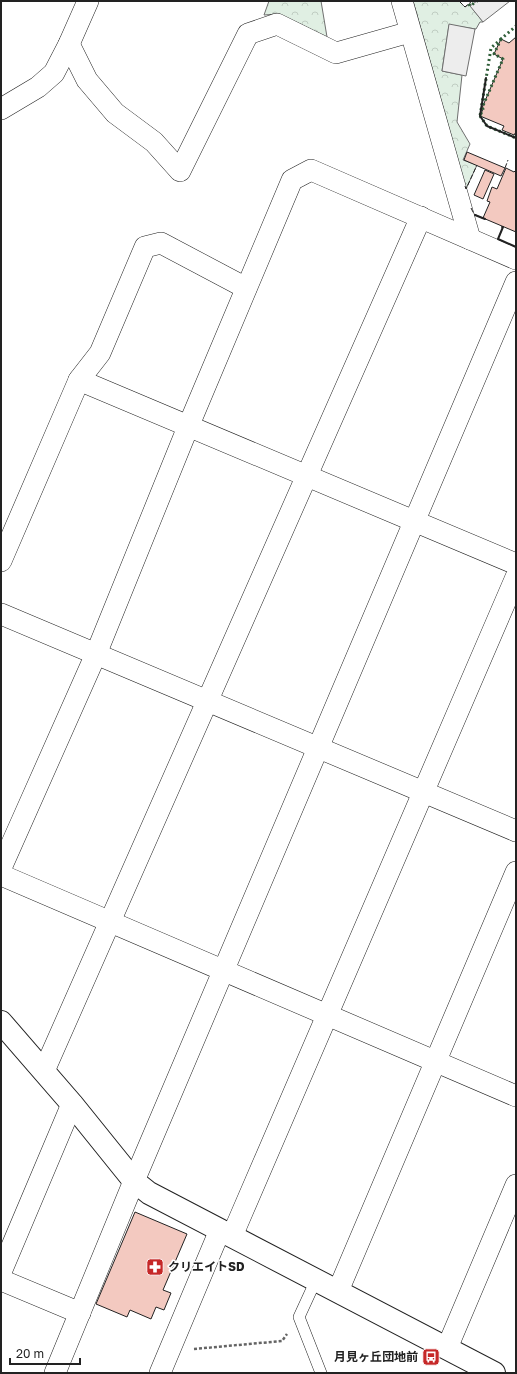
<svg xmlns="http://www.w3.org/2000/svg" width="517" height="1374" font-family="'Golos Text','Noto Sans JP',sans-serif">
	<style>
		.forest { fill: url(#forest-crowns); stroke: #6f6f6f }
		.parking { fill: #ededed; stroke: #6f6f6f }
		.building { fill: #f3c9c0; stroke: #222 }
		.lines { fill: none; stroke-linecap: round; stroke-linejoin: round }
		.lane-casing { stroke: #222; stroke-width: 12 }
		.street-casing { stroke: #222; stroke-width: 22 }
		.secondary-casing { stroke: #222; stroke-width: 24 }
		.path { stroke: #646464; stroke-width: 2.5; stroke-dasharray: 3 2; stroke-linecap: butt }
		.lane { stroke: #fff; stroke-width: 11 }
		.street { stroke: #fff; stroke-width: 21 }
		.secondary { stroke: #fff; stroke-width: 22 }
		.hedge { stroke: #2f5e38; stroke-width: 3; stroke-dasharray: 2 3; stroke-linecap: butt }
		.fence { stroke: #222; stroke-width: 1; stroke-dasharray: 5 2; stroke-linecap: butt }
		.wall { stroke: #222; stroke-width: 2 }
		.labels { text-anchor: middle; stroke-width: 3; stroke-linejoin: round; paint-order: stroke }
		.poi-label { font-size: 12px; font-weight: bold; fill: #222; stroke: #fff; text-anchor: start }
	</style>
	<defs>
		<pattern id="forest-crowns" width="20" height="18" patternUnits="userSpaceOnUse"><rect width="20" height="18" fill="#e0efe3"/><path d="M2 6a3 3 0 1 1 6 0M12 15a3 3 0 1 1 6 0" fill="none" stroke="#c0cdc2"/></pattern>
	</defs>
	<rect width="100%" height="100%" fill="#fff"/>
	<g class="forest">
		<polygon points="269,1 321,1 327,37 279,14 264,15"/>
		<polygon points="413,1 459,1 465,7 469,4 483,22 480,22 476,29 449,25 442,71 462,75 457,122 470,144 463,160 477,165 466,189"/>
	</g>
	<g class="parking">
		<polygon points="477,1 510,1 483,22 470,6"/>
		<polygon points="449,24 475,29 466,76 442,71"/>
	</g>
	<g class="building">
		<polygon points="516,37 516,132 514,135 502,130 504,126 480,116 483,109 482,108 503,59 494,54 501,39 509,43"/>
		<polygon points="467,152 505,168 501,176 464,160"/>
		<polygon points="506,168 514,172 516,170 516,232 483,218 490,202 487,201 492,187 497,189"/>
		<polygon points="485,170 494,174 483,199 474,195"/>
		<polygon points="135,1212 187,1234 163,1290 171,1293 164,1310 156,1307 151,1319 130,1310 127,1317 96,1304"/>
	</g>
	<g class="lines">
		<defs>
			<polyline id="lane" points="316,1280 299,1317 321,1373"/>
			<g id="street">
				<polyline points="402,1 470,239"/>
				<polyline points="69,44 87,80 115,113 154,142 180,171 248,34 277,24 336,53 410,32"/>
				<polyline points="1,109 38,87 54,73 69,44 88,1"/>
				<polyline points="79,380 516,564"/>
				<polyline points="1,561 79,380 100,353 145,247 161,243 246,288"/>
				<polyline points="1,614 516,831"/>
				<polyline points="1,868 96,654 188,427 292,180 311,170 516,259"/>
				<polyline points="1,875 516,1096"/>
				<polyline points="44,1071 421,217"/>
				<polyline points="232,1236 516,577"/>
				<polyline points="1,1272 72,1104"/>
				<polyline points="1,1280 80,1313"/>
				<polyline points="338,1291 516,872"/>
				<polyline points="447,1348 516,1185"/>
				<polyline points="55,1373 134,1181 516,282"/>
				<polyline points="160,1373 220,1230"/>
			</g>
			<polyline id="secondary" points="1,1022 72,1104 134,1181 149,1193 494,1373"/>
		</defs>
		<use href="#lane" class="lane-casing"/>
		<use href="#street" class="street-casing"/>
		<use href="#secondary" class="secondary-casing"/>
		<polyline class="path" points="194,1349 282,1341 287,1334"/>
		<use href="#lane" class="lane"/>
		<use href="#street" class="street"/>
		<use href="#secondary" class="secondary"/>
		<g class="hedge">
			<polyline points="469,4 470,6 477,1"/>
			<polygon points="501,39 494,54 503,59 482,108 483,109 480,116 491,48"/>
			<polyline points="502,39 501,39 516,26"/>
			<polyline points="480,116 487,126 516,138"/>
		</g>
		<g class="fence">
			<polyline points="459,1 465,7 472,1"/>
			<polyline points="505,168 508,160"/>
			<polyline points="465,186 466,189 477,165"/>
			<polyline points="471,208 474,214 482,218"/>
		</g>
		<g class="wall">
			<polyline points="486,78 480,116 487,126 516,138"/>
			<polyline points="475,215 485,219"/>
			<polyline points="502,227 503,227 498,239 516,247"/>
		</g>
	</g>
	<defs>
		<symbol id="pharmacy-square" viewBox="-11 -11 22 22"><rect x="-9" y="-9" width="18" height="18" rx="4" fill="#c62828" stroke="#fff"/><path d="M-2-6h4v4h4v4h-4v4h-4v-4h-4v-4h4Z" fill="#fff"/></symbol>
		<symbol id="bus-square" viewBox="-11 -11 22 22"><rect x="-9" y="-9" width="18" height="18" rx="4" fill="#c62828" stroke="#fff"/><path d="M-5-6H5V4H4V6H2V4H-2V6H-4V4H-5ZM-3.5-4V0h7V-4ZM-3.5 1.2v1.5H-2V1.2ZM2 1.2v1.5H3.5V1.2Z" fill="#fff"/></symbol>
	</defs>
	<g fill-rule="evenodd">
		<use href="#pharmacy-square" x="145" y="1257" width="20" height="20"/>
		<use href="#bus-square" x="421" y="1347" width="20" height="20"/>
	</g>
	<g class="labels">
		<g class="poi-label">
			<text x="168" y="1271">クリエイトSD</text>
			<text x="418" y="1361" text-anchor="end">月見ヶ丘団地前</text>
		</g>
	</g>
	<rect width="517" height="1374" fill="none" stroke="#222222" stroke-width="4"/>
	<path d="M10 1358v6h70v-6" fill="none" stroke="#222222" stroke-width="2"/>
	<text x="16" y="1358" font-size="12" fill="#222222" stroke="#ffffff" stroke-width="3" paint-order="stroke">20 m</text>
</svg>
